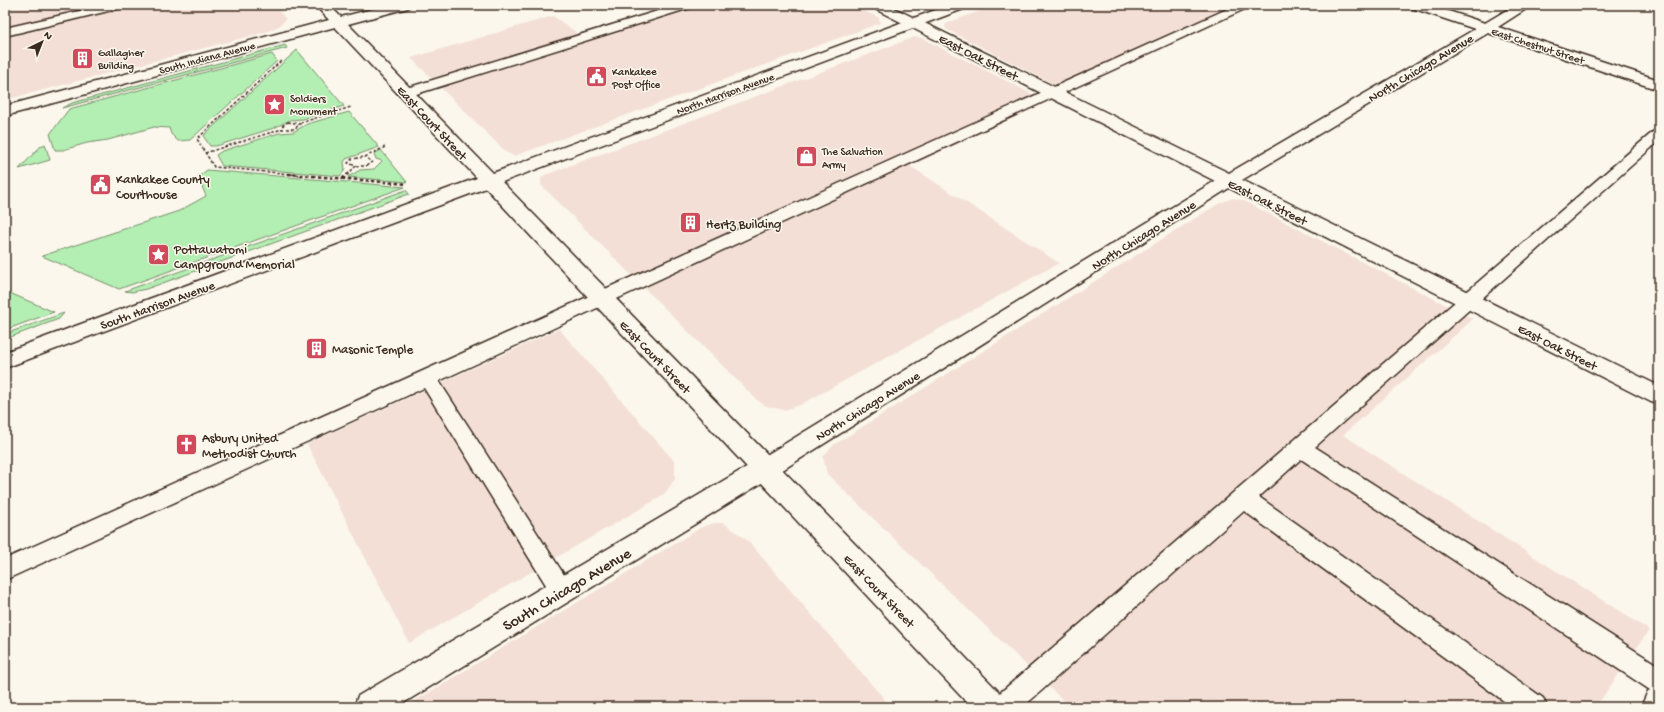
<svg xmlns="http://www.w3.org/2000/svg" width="1664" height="712" font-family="'Gochi Hand',sans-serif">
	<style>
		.built { fill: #f3dfd5 }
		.green { fill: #b3eeb3; stroke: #778c68 }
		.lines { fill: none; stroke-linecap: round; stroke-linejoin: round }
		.lane-casing { stroke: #3b2a1e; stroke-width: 3 }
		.street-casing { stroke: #3b2a1e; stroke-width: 3 }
		.secondary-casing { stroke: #3b2a1e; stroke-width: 3 }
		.primary-casing { stroke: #3b2a1e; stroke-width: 3 }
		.path-far1 { stroke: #3b2a1e; stroke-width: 1.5; stroke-dasharray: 3 2; stroke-linecap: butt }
		.path { stroke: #3b2a1e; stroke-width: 2.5; stroke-dasharray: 3.5 2.5; stroke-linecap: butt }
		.lane { fill: #fbf7ec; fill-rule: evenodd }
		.street { fill: #fbf7ec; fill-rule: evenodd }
		.secondary { fill: #fbf7ec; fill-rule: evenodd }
		.primary { fill: #fbf7ec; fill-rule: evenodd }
		.labels { text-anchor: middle; stroke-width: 3; stroke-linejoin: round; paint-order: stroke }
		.far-street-label { font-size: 11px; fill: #3b2a1e; stroke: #fbf7ec }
		.far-poi-label { font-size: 11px; fill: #3b2a1e; stroke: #fbf7ec; text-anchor: start }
		.street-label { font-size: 13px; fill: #3b2a1e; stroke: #fbf7ec }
		.poi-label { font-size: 13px; fill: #3b2a1e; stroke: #fbf7ec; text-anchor: start }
		.near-street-label { font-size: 16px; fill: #3b2a1e; stroke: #fbf7ec }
	</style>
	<rect width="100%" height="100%" fill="#fbf7ec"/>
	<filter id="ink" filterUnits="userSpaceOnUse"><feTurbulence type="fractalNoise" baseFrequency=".025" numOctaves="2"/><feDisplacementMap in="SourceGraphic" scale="8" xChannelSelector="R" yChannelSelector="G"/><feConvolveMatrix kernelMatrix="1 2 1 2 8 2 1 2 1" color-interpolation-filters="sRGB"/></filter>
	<g filter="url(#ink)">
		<g class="built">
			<polygon points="5,5 274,5 286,19 279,26 266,32 5,100"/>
			<polygon points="700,5 852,5 879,18 880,23 514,156 507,153 411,58 553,16 587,40"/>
			<polygon points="996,5 1258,5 1069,92 946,29 945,25 950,22"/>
			<polygon points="915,37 922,38 1048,102 910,166 1059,263 800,405 784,410 766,406 757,400 541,185 541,178 545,175"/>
			<polygon points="1233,198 1242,200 1473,319 1343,435 1649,630 1596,707 1070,707 827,474 823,457 832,446 1218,204"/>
			<polygon points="559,329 675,462 675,479 665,493 652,502 409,643 307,444"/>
			<polygon points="714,523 724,523 748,541 891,707 405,707 702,527"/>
		</g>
		<g class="green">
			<polygon points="285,45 287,48 62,108 72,103"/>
			<polygon points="297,50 344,106 303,119 290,120 274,128 216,146 210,146 204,137 205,134"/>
			<polygon points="272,54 277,61 190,140 178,141 171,134 169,128 154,127 108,140 87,143 63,150 55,150 50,134 69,109"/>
			<polygon points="349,112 379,147 346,159 344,162 345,170 340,176 222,166 216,155 222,151 279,133 293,132 307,124"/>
			<polygon points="45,144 50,160 19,169 41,146"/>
			<polygon points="381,150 407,182 348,177 360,170 374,169 382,161 376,159 374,154"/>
			<polygon points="207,170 405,187 119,289 42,256 179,211 206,196 198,177"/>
			<polygon points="406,190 409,194 146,289 132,292 125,291"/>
			<polygon points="5,291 54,312 5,330"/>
			<polygon points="64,313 59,319 5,339 5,334"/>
		</g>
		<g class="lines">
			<defs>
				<g id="lane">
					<polygon points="106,5 127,5 125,7 5,36 5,28"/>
					<polygon points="677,5 695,5 693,7 410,96 400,96 398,93 400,90"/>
					<polygon points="1236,5 1251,5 1249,7 439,381 570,584 574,591 570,598 562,602 554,598 424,388 5,580 5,559"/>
					<polygon points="1659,130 1659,141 1315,447 1659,666 1659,693 1650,690 1301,459 1259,497 1543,698 1547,707 1512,707 1244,511 1023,707 990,707 994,698 1654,131"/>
				</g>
				<polygon id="street" points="871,5 888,5 1229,173 1475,29 1412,8 1410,5 1430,5 1485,23 1515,5 1532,5 1498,27 1659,80 1659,90 1488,33 1242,180 1659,386 1659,404 1651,402 1229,188 773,476 397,707 354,707 358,696 755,462 1215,181 873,8"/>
				<polygon id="secondary" points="1659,686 1659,707 1641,707 1648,691"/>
				<polygon id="primary" points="315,5 329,5 341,17 388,5 410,5 408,8 348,24 493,173 949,5 968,5 966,8 502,182 1003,696 1007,707 971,707 486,188 5,368 5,352 477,178 335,27 5,116 5,106 329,20"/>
			</defs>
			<use href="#lane" class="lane-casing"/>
			<use href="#street" class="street-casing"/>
			<use href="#secondary" class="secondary-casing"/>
			<use href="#primary" class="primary-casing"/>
			<g class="path-far1">
				<polyline points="281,61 197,139 214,167 300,175"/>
				<polygon points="288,122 300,124 294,129 282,129 282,126"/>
				<polyline points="300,123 351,107"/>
				<polyline points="205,153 282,129"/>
				<polyline points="356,166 366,166 372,162 365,157"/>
				<polyline points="347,175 356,166 348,163 352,159 365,157 385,147"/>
			</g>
			<g class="path">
				<polyline points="288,174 407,184"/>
				<polyline points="342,179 348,174"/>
			</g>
			<use href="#lane" class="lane"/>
			<use href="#street" class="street"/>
			<use href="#secondary" class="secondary"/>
			<use href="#primary" class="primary"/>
		</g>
	</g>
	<defs>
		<symbol id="building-square" viewBox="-11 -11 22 22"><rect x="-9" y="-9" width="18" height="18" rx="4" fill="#d1495b" stroke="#fbf7ec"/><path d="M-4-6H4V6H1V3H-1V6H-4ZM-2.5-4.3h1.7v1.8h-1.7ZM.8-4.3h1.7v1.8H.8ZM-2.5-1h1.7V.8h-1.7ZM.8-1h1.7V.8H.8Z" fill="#fff"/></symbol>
		<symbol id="civic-square" viewBox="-11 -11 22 22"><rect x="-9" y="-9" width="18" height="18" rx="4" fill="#d1495b" stroke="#fbf7ec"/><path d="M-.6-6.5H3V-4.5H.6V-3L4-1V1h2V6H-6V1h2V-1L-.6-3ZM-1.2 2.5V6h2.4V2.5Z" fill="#fff"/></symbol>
		<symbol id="sight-square" viewBox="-11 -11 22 22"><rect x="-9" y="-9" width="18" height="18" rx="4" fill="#d1495b" stroke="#fbf7ec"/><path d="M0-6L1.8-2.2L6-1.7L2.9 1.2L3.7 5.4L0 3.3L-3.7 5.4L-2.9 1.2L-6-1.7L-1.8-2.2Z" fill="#fff"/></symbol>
		<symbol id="shop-square" viewBox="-11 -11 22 22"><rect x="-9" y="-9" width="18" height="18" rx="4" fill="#d1495b" stroke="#fbf7ec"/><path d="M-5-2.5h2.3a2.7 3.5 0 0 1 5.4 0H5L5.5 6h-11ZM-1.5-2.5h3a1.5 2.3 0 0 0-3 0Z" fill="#fff"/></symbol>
		<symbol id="church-square" viewBox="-11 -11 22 22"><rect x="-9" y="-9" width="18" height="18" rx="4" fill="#d1495b" stroke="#fbf7ec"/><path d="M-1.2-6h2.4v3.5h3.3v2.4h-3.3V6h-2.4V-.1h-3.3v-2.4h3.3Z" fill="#fff"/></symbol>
	</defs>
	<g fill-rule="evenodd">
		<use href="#building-square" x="70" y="46" width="25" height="25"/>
		<use href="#civic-square" x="584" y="64" width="25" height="25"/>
		<use href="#sight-square" x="262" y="92" width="25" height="25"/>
		<use href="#shop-square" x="794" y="144" width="25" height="25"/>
		<use href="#civic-square" x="88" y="172" width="25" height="25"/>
		<use href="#building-square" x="678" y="210" width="25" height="25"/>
		<use href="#sight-square" x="146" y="242" width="25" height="25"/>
		<use href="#building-square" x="304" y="336" width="25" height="25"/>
		<use href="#church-square" x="174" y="432" width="25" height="25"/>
	</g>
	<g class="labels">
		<g class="far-street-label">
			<text transform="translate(1538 45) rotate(18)" y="4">East Chestnut Street</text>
			<text transform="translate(207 57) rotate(-15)" y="4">South Indiana Avenue</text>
			<text transform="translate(725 93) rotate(-20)" y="4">North Harrison Avenue</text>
		</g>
		<g class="far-poi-label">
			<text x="98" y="56">Gallagher<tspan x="98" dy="13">Building</tspan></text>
			<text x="612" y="75">Kankakee<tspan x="612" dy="13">Post Office</tspan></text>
			<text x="290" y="102">Soldiers<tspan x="290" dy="13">Monument</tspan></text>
			<text x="822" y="155">The Salvation<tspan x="822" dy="13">Army</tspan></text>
		</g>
		<g class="street-label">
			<text transform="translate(979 56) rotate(27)" y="5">East Oak Street</text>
			<text transform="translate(1420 67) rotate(-31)" y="5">North Chicago Avenue</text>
			<text transform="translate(433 122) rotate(47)" y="5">East Court Street</text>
			<text transform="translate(1268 201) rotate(27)" y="5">East Oak Street</text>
			<text transform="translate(1143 234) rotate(-32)" y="5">North Chicago Avenue</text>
			<text transform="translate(157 304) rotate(-20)" y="5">South Harrison Avenue</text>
			<text transform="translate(1558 346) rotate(27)" y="5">East Oak Street</text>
			<text transform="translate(656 356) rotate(46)" y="5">East Court Street</text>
			<text transform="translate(867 405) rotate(-32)" y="5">North Chicago Avenue</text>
			<text transform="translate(880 590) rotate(46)" y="5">East Court Street</text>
		</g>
		<g class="poi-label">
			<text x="116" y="183">Kankakee County<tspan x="116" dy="15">Courthouse</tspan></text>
			<text x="706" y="228">Hertz Building</text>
			<text x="174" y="253">Pottawatomi<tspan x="174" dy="15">Campground Memorial</tspan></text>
			<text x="332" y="353">Masonic Temple</text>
			<text x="202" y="442">Asbury United<tspan x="202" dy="15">Methodist Church</tspan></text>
		</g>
		<g class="near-street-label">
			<text transform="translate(566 588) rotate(-31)" y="6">South Chicago Avenue</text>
		</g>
	</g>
	<rect width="1664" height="712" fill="none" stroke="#fbf7ec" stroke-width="20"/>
	<rect x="10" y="10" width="1644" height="692" fill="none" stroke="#3b2a1e" stroke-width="1.5" filter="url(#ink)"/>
	<g transform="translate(42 42) rotate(43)" stroke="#fbf7ec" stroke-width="3" paint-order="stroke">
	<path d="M0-3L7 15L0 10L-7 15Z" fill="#3b2a1e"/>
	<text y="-6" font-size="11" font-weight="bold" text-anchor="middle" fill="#3b2a1e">N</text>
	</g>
</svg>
